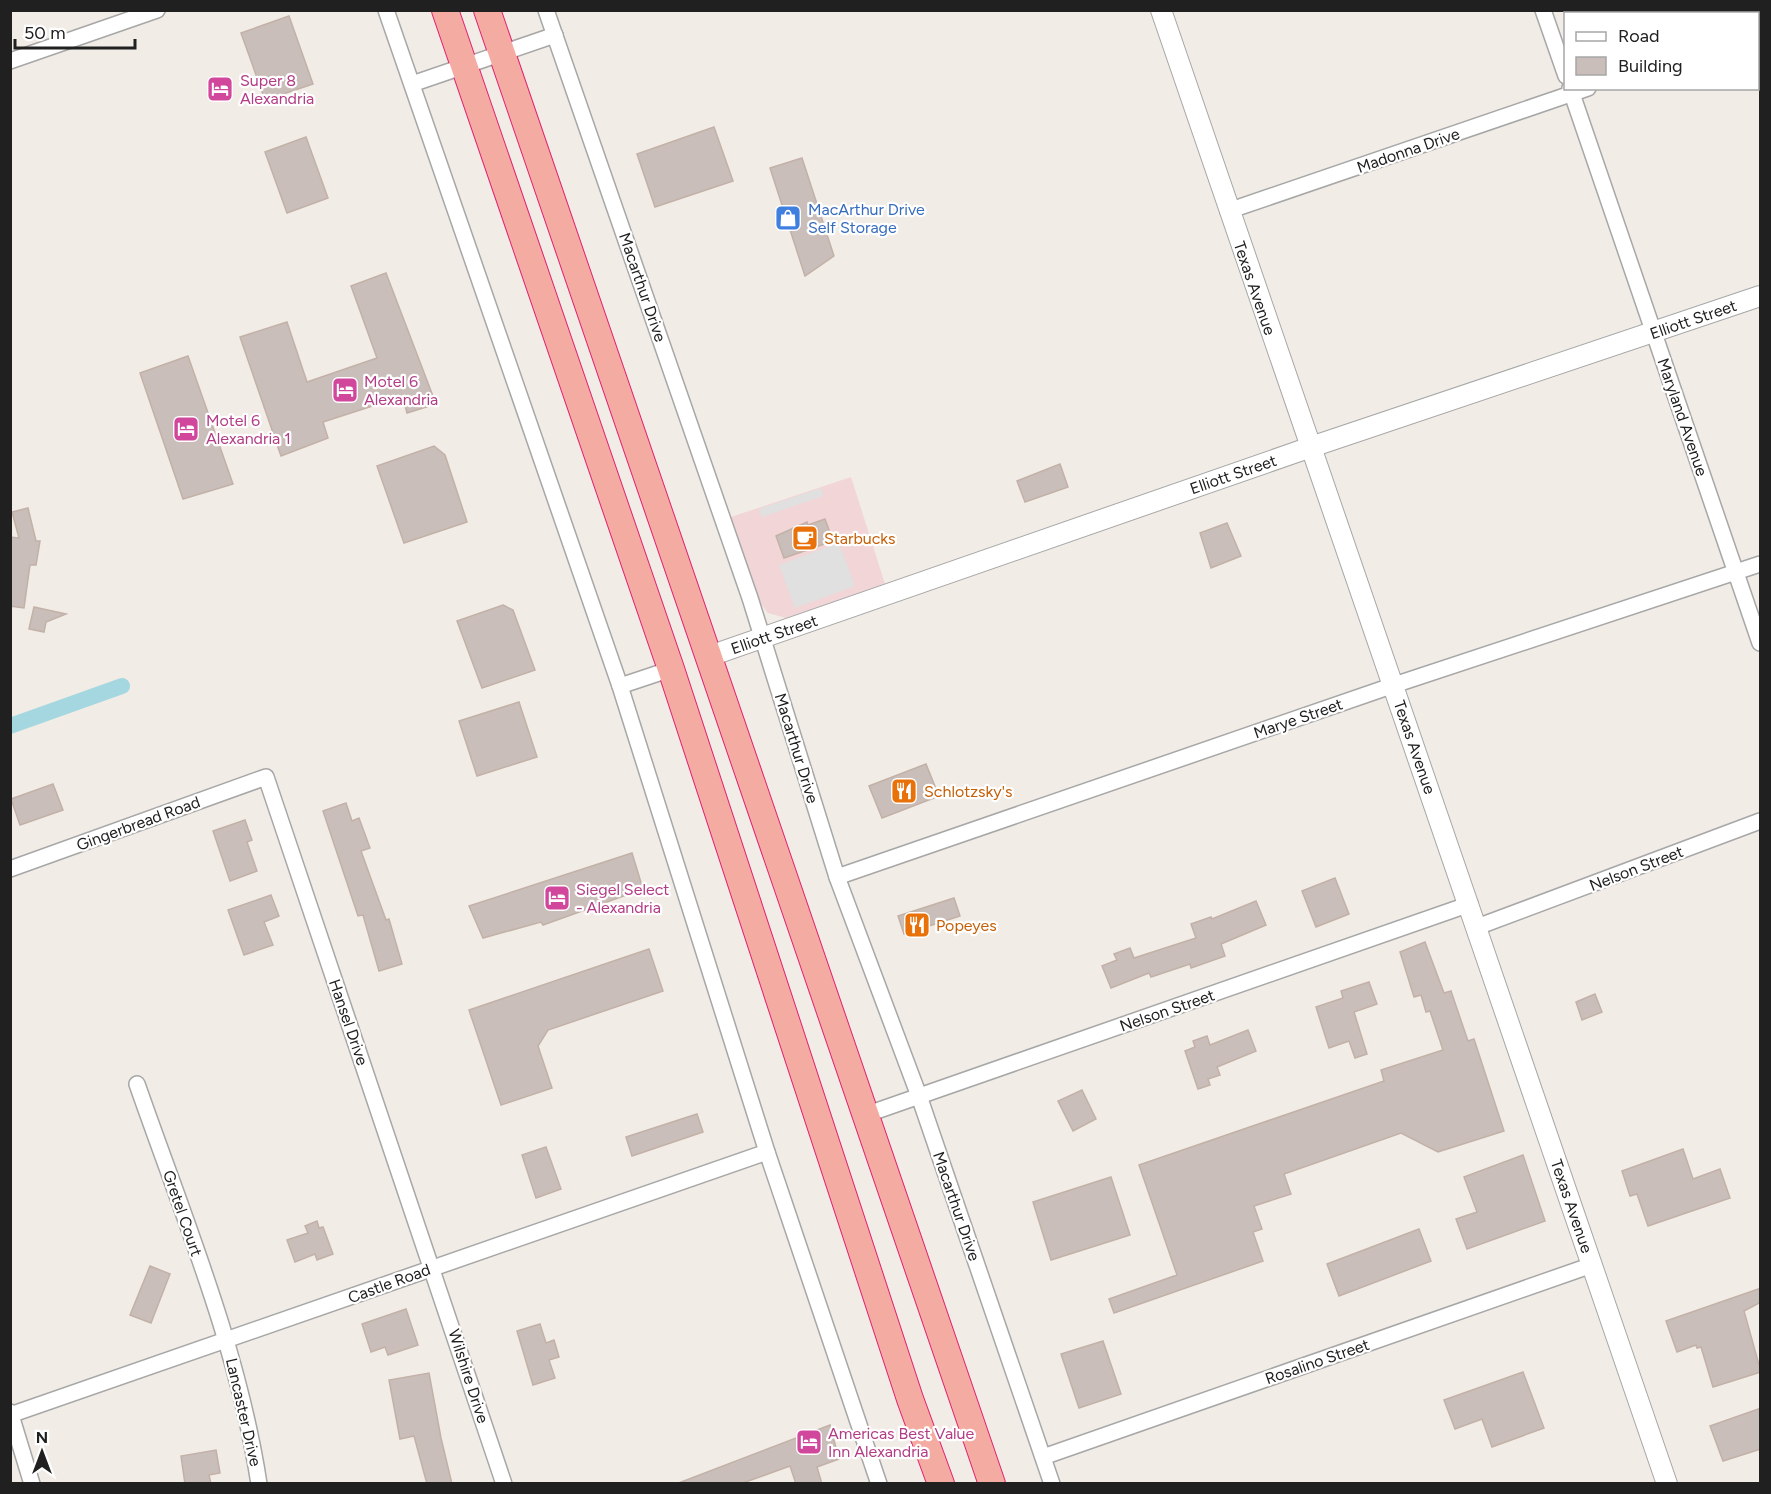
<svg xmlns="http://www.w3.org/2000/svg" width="1771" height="1494" font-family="Figtree,sans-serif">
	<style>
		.commercial { fill: #f2d5d6 }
		.parking { fill: #e0e0e0 }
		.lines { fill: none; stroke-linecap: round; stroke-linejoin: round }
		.canal { stroke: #a5d7e0; stroke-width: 16 }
		.building { fill: #c9beb9; stroke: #c3b1a8; stroke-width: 1.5 }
		.minor-casing { stroke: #a7a7a7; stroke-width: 18 }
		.tertiary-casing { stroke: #a7a7a7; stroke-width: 22 }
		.trunk-casing { stroke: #e12174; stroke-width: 28 }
		.minor { stroke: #fff; stroke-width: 15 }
		.tertiary { stroke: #fff; stroke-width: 20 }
		.trunk { stroke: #f4aca2; stroke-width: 26 }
		.labels { text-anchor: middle; stroke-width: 4.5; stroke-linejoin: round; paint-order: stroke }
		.hotel-label { font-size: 16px; fill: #b23c85; stroke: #fff; text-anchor: start }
		.street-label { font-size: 16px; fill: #202020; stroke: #fff }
		.shop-label { font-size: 16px; fill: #366cbe; stroke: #fff; text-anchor: start }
		.food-label { font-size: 16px; fill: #c56008; stroke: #fff; text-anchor: start }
	</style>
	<rect width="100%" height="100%" fill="#f1ece6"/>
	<polygon class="commercial" points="851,477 885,584 786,618 768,613 761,604 731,517"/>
	<g class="parking">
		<polygon points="821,488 823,496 762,517 759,509"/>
		<polygon points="839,543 855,586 795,608 779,565"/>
	</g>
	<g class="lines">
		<polyline class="canal" points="10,726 122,686"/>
	</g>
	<g class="building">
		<polygon points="289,16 313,84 265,100 241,33"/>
		<polygon points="714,127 733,181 655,207 637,154"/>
		<polygon points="306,137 328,198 287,213 265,152"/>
		<polygon points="802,158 834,256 805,276 770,168"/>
		<polygon points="386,273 436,404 407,413 404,402 397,406 394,399 323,422 328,438 281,456 240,337 287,322 307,382 377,358 351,286"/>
		<polygon points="188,356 233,484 183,499 140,373"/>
		<polygon points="434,446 445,455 467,522 404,543 377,466"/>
		<polygon points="1060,464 1068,487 1025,502 1017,481"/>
		<polygon points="28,508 36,541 40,541 36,565 30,565 24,608 10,606 10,537 19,538 12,512"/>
		<polygon points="825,519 833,541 784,558 776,536 807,522 808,525"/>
		<polygon points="1227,523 1241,556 1211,568 1200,533"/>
		<polygon points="503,605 513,610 535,670 482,688 457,621"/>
		<polygon points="34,607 66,614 46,622 44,632 29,629"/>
		<polygon points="519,702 537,757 477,776 459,721"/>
		<polygon points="926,764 939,796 882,818 869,786"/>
		<polygon points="53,784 63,810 20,825 11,799"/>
		<polygon points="346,803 352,821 359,818 370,848 361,851 386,920 389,919 402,964 379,971 363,915 358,916 323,811"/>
		<polygon points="245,820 252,840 247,842 257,871 230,881 213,831"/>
		<polygon points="632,853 643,889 543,925 541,922 483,938 469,906"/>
		<polygon points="1335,878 1349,914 1316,927 1302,891"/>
		<polygon points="271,895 279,916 264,922 273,945 244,955 228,910"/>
		<polygon points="954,898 960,916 904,934 898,916"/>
		<polygon points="1256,901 1266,925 1221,944 1225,956 1191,968 1190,964 1151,977 1149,973 1111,988 1102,966 1117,960 1114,954 1130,948 1134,958 1196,938 1191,924 1211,917 1212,919"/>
		<polygon points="1425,942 1444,993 1451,991 1468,1041 1474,1039 1504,1131 1438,1152 1401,1133 1284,1174 1291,1194 1254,1206 1262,1229 1253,1232 1263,1261 1114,1313 1109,1299 1177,1275 1139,1165 1384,1081 1381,1070 1443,1050 1430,1011 1426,1012 1421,995 1414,997 1400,952"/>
		<polygon points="649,949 663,991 548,1030 538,1046 552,1088 501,1105 469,1010"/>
		<polygon points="1369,982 1377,1004 1354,1012 1367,1054 1355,1058 1349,1041 1329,1048 1316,1007 1343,998 1341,991"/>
		<polygon points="1595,994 1602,1012 1582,1020 1576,1002"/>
		<polygon points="1248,1030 1256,1051 1217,1067 1220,1075 1208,1079 1210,1085 1198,1089 1185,1051 1195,1047 1193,1041 1207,1036 1210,1045"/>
		<polygon points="1082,1090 1096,1119 1073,1131 1058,1101"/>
		<polygon points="697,1114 703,1132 632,1156 626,1137"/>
		<polygon points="546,1147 561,1189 536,1198 522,1155"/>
		<polygon points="1683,1149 1693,1179 1720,1169 1730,1198 1648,1226 1637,1194 1630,1196 1622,1171"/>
		<polygon points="1523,1155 1545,1221 1467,1249 1456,1219 1477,1212 1464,1177"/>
		<polygon points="1111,1177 1130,1235 1051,1260 1033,1202"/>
		<polygon points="317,1221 319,1228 323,1227 333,1254 317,1260 315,1254 295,1262 287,1240 308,1233 305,1226"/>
		<polygon points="1419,1229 1431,1261 1339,1296 1327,1264"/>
		<polygon points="150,1266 170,1274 151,1323 130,1315"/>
		<polygon points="1761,1288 1761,1302 1744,1311 1761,1372 1713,1387 1701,1347 1697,1348 1696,1345 1677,1352 1666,1321"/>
		<polygon points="406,1309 418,1345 388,1355 385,1347 371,1352 362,1324"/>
		<polygon points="540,1324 546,1343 554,1340 559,1357 549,1360 555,1378 533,1385 517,1331"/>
		<polygon points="1103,1341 1121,1394 1079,1408 1061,1354"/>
		<polygon points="1523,1372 1544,1428 1492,1447 1482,1419 1455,1429 1444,1400"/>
		<polygon points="429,1373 441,1438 452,1484 427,1484 414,1436 400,1439 389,1380"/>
		<polygon points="1761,1408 1761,1449 1723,1461 1710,1426"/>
		<polygon points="830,1425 839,1459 817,1467 822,1484 796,1484 790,1466 740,1484 676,1484"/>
		<polygon points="216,1450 220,1473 209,1475 211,1484 185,1484 181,1456"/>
	</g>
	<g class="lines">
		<defs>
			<g id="minor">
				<polyline points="386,10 620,686 767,1152 879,1484"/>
				<polyline points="546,10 750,598 837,877 919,1096 1052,1484"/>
				<polyline points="1543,10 1566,76"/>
				<polyline points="1758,31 1760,30"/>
				<polyline points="10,61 157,10"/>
				<polyline points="412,84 555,35"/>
				<polyline points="1570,88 1760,643"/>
				<polyline points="1228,211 1588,88"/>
				<polyline points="620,686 671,669"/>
				<polyline points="10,869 266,777 504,1484"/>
				<polyline points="837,877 1394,685 1760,564"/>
				<polyline points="1477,927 1760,821"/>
				<path d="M137,1084C183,1216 238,1346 259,1484"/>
				<polyline points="865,1115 1470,904"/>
				<polyline points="10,1412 32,1484"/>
				<polyline points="10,1415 767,1152"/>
				<polyline points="1043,1457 1592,1265"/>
			</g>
			<g id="tertiary">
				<polyline points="1161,10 1667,1484"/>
				<polyline points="707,657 1311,447 1760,296"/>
			</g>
			<g id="trunk">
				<polyline points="445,10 671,669 910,1399 941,1484"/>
				<polyline points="487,10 992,1484"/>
			</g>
		</defs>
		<use href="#minor" class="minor-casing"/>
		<use href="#tertiary" class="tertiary-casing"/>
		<use href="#trunk" class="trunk-casing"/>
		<use href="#minor" class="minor"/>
		<use href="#tertiary" class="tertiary"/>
		<use href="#trunk" class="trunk"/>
	</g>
	<defs>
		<symbol id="hotel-square" viewBox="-11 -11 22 22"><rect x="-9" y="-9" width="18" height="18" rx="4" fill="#d1479c" stroke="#fff"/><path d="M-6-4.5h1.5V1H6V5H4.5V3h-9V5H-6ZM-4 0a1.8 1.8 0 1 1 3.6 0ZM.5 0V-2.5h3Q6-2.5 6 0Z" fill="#fff"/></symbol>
		<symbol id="shop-square" viewBox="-11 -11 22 22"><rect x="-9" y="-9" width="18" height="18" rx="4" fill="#3f7fe0" stroke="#fff"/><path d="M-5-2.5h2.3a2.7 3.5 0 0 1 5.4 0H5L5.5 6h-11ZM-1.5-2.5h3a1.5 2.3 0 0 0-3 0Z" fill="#fff"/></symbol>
		<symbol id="cafe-square" viewBox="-11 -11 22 22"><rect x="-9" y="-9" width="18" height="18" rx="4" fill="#e8710a" stroke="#fff"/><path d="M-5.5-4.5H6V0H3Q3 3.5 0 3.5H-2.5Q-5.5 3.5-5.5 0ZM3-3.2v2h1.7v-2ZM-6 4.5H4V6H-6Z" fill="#fff"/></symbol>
		<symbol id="restaurant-square" viewBox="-11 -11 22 22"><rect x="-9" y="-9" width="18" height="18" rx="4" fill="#e8710a" stroke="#fff"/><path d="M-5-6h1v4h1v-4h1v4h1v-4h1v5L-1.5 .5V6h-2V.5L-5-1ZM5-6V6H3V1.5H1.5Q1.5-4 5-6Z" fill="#fff"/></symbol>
	</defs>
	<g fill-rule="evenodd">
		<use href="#hotel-square" x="205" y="74" width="30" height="30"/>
		<use href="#shop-square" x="773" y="203" width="30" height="30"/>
		<use href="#hotel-square" x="330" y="375" width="30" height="30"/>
		<use href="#hotel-square" x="171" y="414" width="30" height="30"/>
		<use href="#cafe-square" x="790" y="523" width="30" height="30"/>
		<use href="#restaurant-square" x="889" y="776" width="30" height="30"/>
		<use href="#hotel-square" x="542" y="883" width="30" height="30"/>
		<use href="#restaurant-square" x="902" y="910" width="30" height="30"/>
		<use href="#hotel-square" x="794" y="1427" width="30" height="30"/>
	</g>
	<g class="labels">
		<g class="hotel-label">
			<text x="240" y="86">Super 8<tspan x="240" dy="18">Alexandria</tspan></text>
			<text x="364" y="387">Motel 6<tspan x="364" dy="18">Alexandria</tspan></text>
			<text x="206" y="426">Motel 6<tspan x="206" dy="18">Alexandria 1</tspan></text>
			<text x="576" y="895">Siegel Select<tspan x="576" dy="18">- Alexandria</tspan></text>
			<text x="828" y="1439">Americas Best Value<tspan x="828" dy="18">Inn Alexandria</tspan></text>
		</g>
		<g class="street-label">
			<text transform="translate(1408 150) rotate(-19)" y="6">Madonna Drive</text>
			<text transform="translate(643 287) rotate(71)" y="6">Macarthur Drive</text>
			<text transform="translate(1255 288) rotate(71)" y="6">Texas Avenue</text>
			<text transform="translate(1693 319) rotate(-19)" y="6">Elliott Street</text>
			<text transform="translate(1683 417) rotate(71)" y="6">Maryland Avenue</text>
			<text transform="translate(1233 474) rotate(-19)" y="6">Elliott Street</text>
			<text transform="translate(774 634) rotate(-19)" y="6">Elliott Street</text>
			<text transform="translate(1298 718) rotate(-19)" y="6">Marye Street</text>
			<text transform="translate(1415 747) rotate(71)" y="6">Texas Avenue</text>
			<text transform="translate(797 748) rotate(73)" y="6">Macarthur Drive</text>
			<text transform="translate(138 823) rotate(-20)" y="6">Gingerbread Road</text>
			<text transform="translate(1636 868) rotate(-21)" y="6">Nelson Street</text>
			<text transform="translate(1167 1010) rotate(-19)" y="6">Nelson Street</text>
			<text transform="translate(349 1022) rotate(71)" y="6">Hansel Drive</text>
			<text transform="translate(957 1206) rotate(71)" y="6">Macarthur Drive</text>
			<text transform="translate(1572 1206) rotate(71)" y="6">Texas Avenue</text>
			<text transform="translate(183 1213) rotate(71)" y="6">Gretel Court</text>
			<text transform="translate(389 1283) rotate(-20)" y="6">Castle Road</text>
			<text transform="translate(1317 1361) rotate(-19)" y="6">Rosalino Street</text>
			<text transform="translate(469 1376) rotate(72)" y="6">Wilshire Drive</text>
			<text transform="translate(244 1412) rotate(77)" y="6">Lancaster Drive</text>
		</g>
		<g class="shop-label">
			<text x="808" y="215">MacArthur Drive<tspan x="808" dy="18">Self Storage</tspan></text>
		</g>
		<g class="food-label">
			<text x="824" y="544">Starbucks</text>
			<text x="924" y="797">Schlotzsky's</text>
			<text x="936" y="931">Popeyes</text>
		</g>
	</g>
	<rect width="1771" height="1494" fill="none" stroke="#202020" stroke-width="24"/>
	<rect x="1564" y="12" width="195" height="78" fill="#ffffff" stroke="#a6a6a6" stroke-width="1.5"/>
	<rect x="1576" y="32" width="30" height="9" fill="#ffffff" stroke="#a6a6a6" stroke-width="1.5"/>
	<text x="1618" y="42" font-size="18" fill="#202020">Road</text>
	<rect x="1576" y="57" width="30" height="18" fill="#c9beb9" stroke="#a6a6a6" stroke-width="1.5"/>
	<text x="1618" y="72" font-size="18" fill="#202020">Building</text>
	<g transform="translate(42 1452)" stroke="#ffffff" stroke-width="4.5" paint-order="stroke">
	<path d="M0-4.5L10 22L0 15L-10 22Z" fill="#202020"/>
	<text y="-9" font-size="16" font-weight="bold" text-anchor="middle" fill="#202020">N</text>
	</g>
	<path d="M15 39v9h120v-9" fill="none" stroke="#202020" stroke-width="3"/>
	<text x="24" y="39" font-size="18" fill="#202020" stroke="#ffffff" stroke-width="4.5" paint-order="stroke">50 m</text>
</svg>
